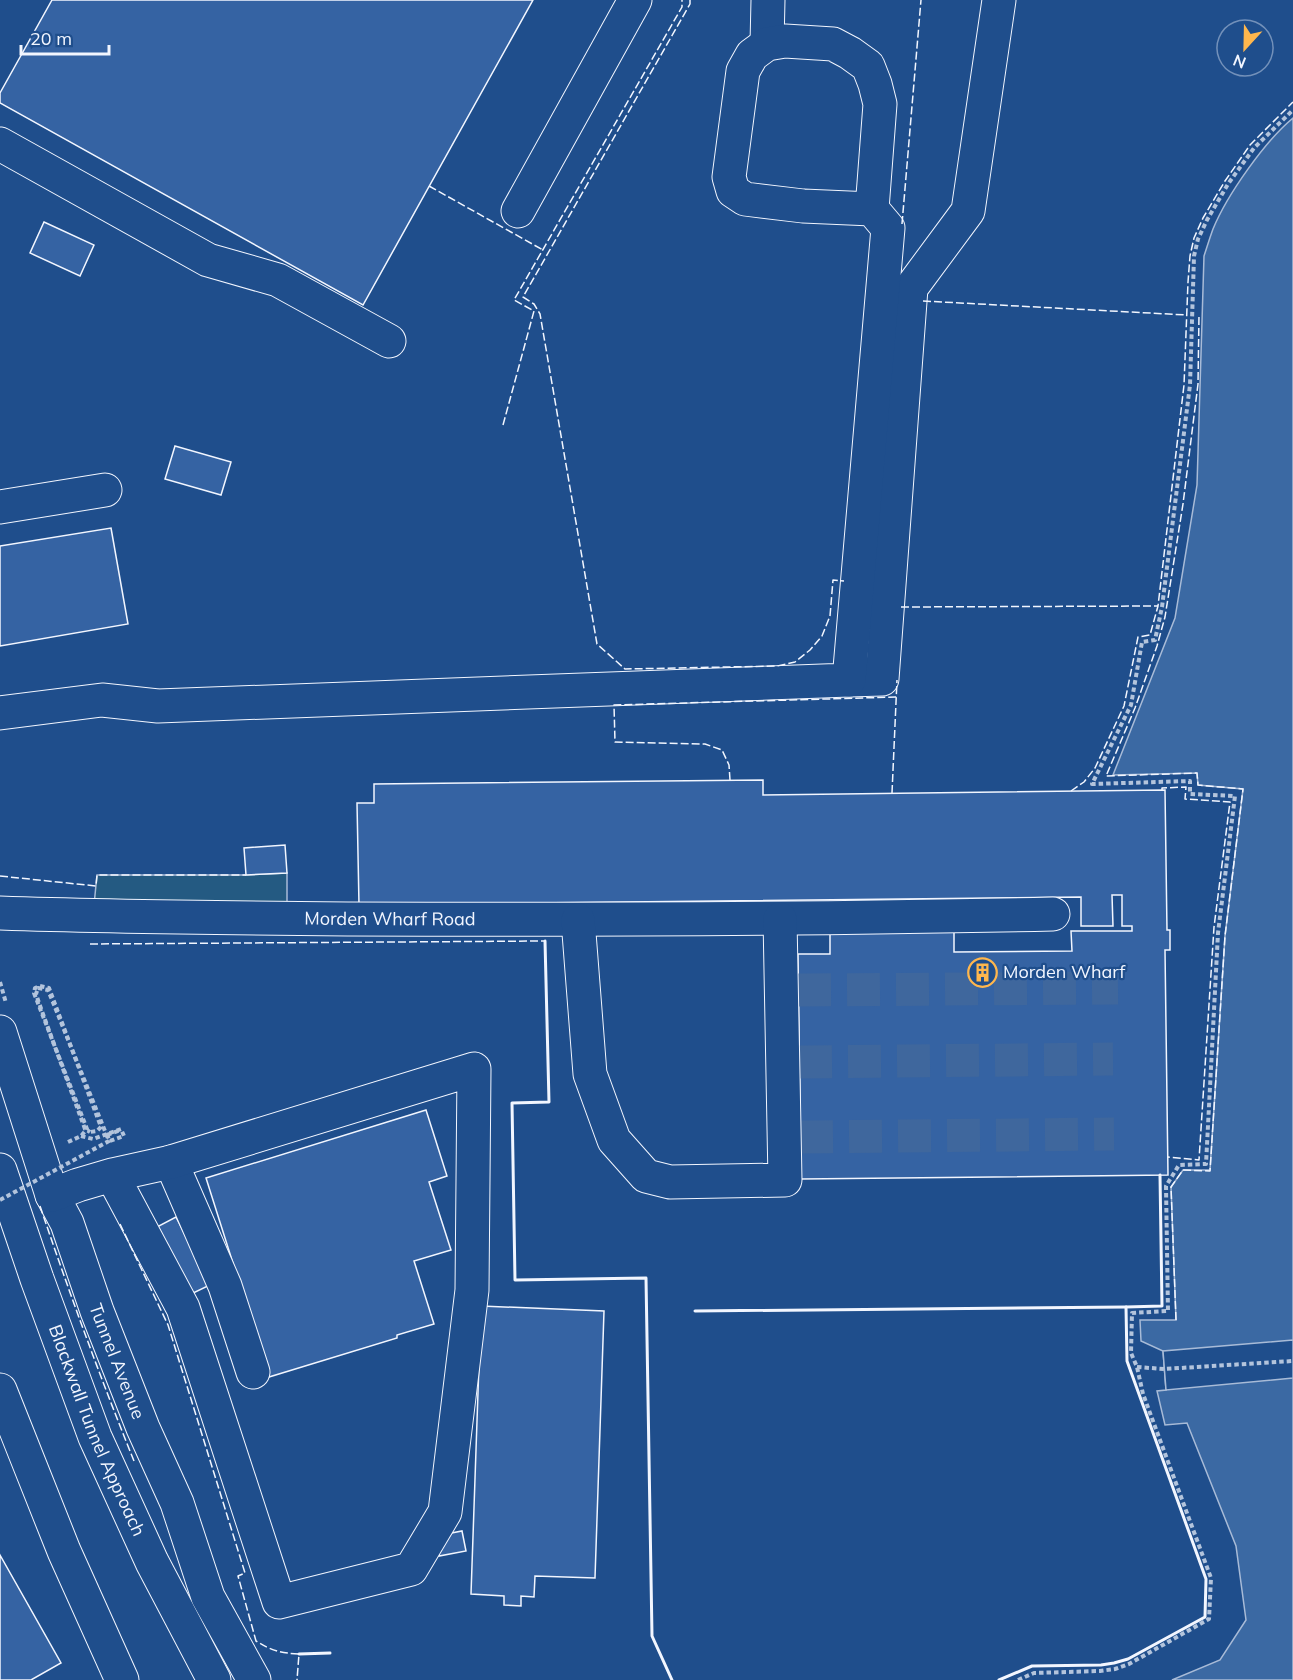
<svg xmlns="http://www.w3.org/2000/svg" width="1293" height="1680" font-family="Mulish,sans-serif">
	<style>
		.green { fill: #245a82; stroke: #a8bbd7; stroke-width: 1.5 }
		.water { fill: #3b69a3; stroke: #a8bbd7; stroke-width: 1.5 }
		.pier { fill: #1f4e8c; stroke: #a8bbd7; stroke-width: 1.5 }
		.building { fill: #3563a3; stroke: #f2f6ff; stroke-width: 1.5 }
		.lines { fill: none; stroke-linecap: round; stroke-linejoin: round }
		.minor-tunnel { stroke: #3f679d; stroke-width: 33; stroke-dasharray: 33 16; stroke-linecap: butt }
		.minor-casing { stroke: #f2f6ff; stroke-width: 35 }
		.highway-casing { stroke: #f2f6ff; stroke-width: 35 }
		.path { stroke: #b3c4dc; stroke-width: 4; stroke-dasharray: 4.5 3; stroke-linecap: butt }
		.minor { stroke: #1f4e8c; stroke-width: 33 }
		.highway { stroke: #1f4e8c; stroke-width: 33 }
		.path-bridge { stroke: #b3c4dc; stroke-width: 4; stroke-dasharray: 4.5 3; stroke-linecap: butt }
		.fence { stroke: #f2f6ff; stroke-width: 1.5; stroke-dasharray: 8 3; stroke-linecap: butt }
		.wall { stroke: #f2f6ff; stroke-width: 3 }
		.labels { text-anchor: middle; stroke-width: 4.5; stroke-linejoin: round; paint-order: stroke }
		.street-label { font-size: 18px; fill: #f2f6ff; stroke: #1f4e8c }
		.poi-label { font-size: 18px; fill: #f2f6ff; stroke: #1f4e8c; text-anchor: start }
	</style>
	<rect width="100%" height="100%" fill="#1f4e8c"/>
	<polygon class="green" points="287,873 287,906 94,905 97,875 246,875"/>
	<path class="water" d="M1293,118V1680H1172L1220,1660L1246,1620L1236,1546L1187,1423L1165,1425L1157,1391L1166,1390L1163,1351L1141,1341L1140,1320H1176L1171,1187L1183,1170H1210L1225,936L1243,789L1198,785L1197,773L1113,775L1175,618L1197,485L1204,256C1207,247 1210,237 1213,229C1227,195 1265,141 1293,118Z"/>
	<polygon class="pier" points="1293,1340 1293,1378 1166,1390 1163,1351"/>
	<g class="building">
		<polygon points="52,0 533,0 363,305 0,103 0,93"/>
		<polygon points="44,222 94,245 80,276 30,253"/>
		<polygon points="175,446 231,462 221,495 165,479"/>
		<polygon points="111,528 128,624 0,646 0,546"/>
		<polygon points="763,780 763,795 1165,790 1167,930 1170,930 1170,950 1165,950 1168,1175 801,1179 798,954 830,954 830,931 954,929 954,952 1072,951 1071,931 1132,931 1132,926 1122,926 1122,895 1112,895 1113,926 1081,926 1081,897 359,905 357,803 374,803 374,784"/>
		<polygon points="285,845 287,873 246,875 244,848"/>
		<polygon points="426,1110 447,1176 429,1182 451,1250 414,1261 434,1324 397,1335 397,1338 269,1377 206,1178"/>
		<polygon points="176,1217 210,1285 187,1296 153,1229"/>
		<polygon points="481,1306 604,1311 595,1578 535,1576 534,1597 521,1596 521,1606 504,1605 504,1596 471,1594"/>
		<polygon points="462,1531 466,1551 439,1556 436,1536"/>
		<polygon points="0,1555 61,1663 31,1680 0,1680"/>
	</g>
	<g class="lines">
		<g class="minor-tunnel">
			<polyline points="798,990 1118,988"/>
			<polyline points="799,1062 1113,1059"/>
			<polyline points="800,1137 1114,1134"/>
		</g>
		<defs>
			<g id="minor">
				<polyline points="767,44 768,0"/>
				<polyline points="0,144 208,260 278,280 389,341"/>
				<polyline points="518,211 635,0"/>
				<polyline points="0,507 105,490"/>
				<polyline points="849,680 882,679 911,288 968,211 999,0"/>
				<polyline points="0,713 102,700 158,706 849,680 888,228 872,209 880,104 875,84 868,66 850,53 833,44 785,41 767,44 752,55 743,71 729,177 733,191 745,199 803,206 872,209"/>
				<path id="s1" d="M0,913C116,917 233,918 349,919C584,920 818,919 1053,914"/>
				<polyline points="578,920 590,1074 614,1140 646,1176 670,1182 785,1180 780,919"/>
				<path id="s2" d="M0,1032L52,1195L67,1223L97,1311L143,1428L177,1503L208,1597L254,1680"/>
				<polyline points="171,1162 225,1286 253,1372"/>
				<polyline points="52,1195 78,1185 112,1175 171,1162 474,1069 472,1290 445,1512 411,1569 279,1602 183,1308 112,1175"/>
			</g>
			<g id="highway">
				<path id="s3" d="M0,1170L37,1279L95,1437L152,1562L214,1680"/>
				<polyline points="0,1390 64,1551 122,1680"/>
			</g>
		</defs>
		<use href="#minor" class="minor-casing"/>
		<use href="#highway" class="highway-casing"/>
		<g class="path">
			<polyline points="0,982 6,1003"/>
			<polyline points="81,1136 93,1139 121,1129 124,1136 110,1141 107,1135"/>
			<polyline points="68,1142 81,1136 87,1129 34,993 35,988 40,986 49,988 101,1127 97,1131 90,1132"/>
			<polyline points="1137,1367 1164,1369 1293,1361"/>
			<polyline points="1018,1680 1034,1673 1100,1671 1115,1669 1129,1664 1209,1619 1211,1578 1143,1394 1137,1367 1131,1353 1132,1313 1168,1311 1166,1186 1179,1165 1206,1164 1218,933 1235,796 1190,794 1190,781 1092,784 1131,705 1142,642 1155,640 1162,607 1190,385 1194,256 1198,239 1207,220 1228,184 1254,148 1293,110"/>
		</g>
		<use href="#minor" class="minor"/>
		<use href="#highway" class="highway"/>
		<g class="path-bridge">
			<polyline points="107,1135 121,1130"/>
			<polyline points="0,1200 109,1141 48,990 38,988 36,994 39,1003 85,1129 90,1132"/>
		</g>
		<g class="fence">
			<polyline points="690,0 690,4 523,297 534,304 540,314 597,644 625,669 777,666 795,662 810,650 822,636 830,616 833,580 844,581"/>
			<polyline points="429,186 543,250"/>
			<polyline points="902,224 921,0"/>
			<polyline points="923,301 1187,315"/>
			<polyline points="503,425 534,311 514,300 682,7 682,0"/>
			<polyline points="901,607 1158,606"/>
			<polyline points="730,780 729,765 722,750 705,744 615,742 614,705 897,697"/>
			<polyline points="1071,791 1084,782 1095,768 1124,706 1138,637 1150,635 1158,606 1184,385 1188,282 1190,256 1194,238 1203,218 1225,181 1250,145 1293,102"/>
			<polyline points="1162,791 1162,788 1186,787 1185,799 1230,802 1214,927 1199,1160 1168,1157"/>
			<polyline points="892,793 897,680"/>
			<polyline points="0,876 96,886 97,875 246,875"/>
			<polyline points="90,944 545,941"/>
			<path d="M40,1206C69,1292 100,1377 134,1461"/>
			<path d="M120,1224L168,1325L245,1573L238,1576L256,1641C272,1651 281,1653 299,1654L297,1680"/>
			<polyline points="1176,1320 1171,1187 1183,1170 1210,1171 1225,936 1243,789 1198,785 1197,773 1106,776 1135,708 1157,646 1165,617 1183,504 1198,384 1199,315"/>
		</g>
		<g class="wall">
			<polyline points="545,941 549,1102 512,1103 515,1280 646,1278 652,1636 672,1680"/>
			<polyline points="695,1311 1126,1307"/>
			<polyline points="299,1654 330,1653"/>
			<polyline points="999,1680 1032,1666 1101,1665 1114,1663 1128,1659 1205,1617 1206,1579 1127,1361 1126,1307 1162,1306 1160,1175"/>
		</g>
	</g>
	<defs>
		<symbol id="building-ring" viewBox="-11 -11 22 22"><circle r="9.5" fill="#1f4e8c" stroke="#ffb74d" stroke-width="1.5"/><path d="M-4-6H4V6H1V3H-1V6H-4ZM-2.5-4.3h1.7v1.8h-1.7ZM.8-4.3h1.7v1.8H.8ZM-2.5-1h1.7V.8h-1.7ZM.8-1h1.7V.8H.8Z" fill="#ffb74d"/></symbol>
	</defs>
	<g fill-rule="evenodd">
		<use href="#building-ring" x="966" y="956" width="33" height="33"/>
	</g>
	<g class="labels">
		<g class="street-label">
			<text dy="6" stroke="none"><textPath href="#s1" startOffset="390">Morden Wharf Road</textPath></text>
			<text dy="6" stroke="none"><textPath href="#s2" startOffset="350">Tunnel Avenue</textPath></text>
			<text dy="6" stroke="none"><textPath href="#s3" startOffset="278">Blackwall Tunnel Approach</textPath></text>
		</g>
		<g class="poi-label">
			<text x="1003" y="978">Morden Wharf</text>
		</g>
	</g>
	<g transform="translate(1245 48) rotate(202)"><circle r="28" fill="#1f4e8c" stroke="#7391ba" stroke-width="1.5"/>
	<path d="M0-4.5L10 22L0 15L-10 22Z" fill="#ffb74d"/>
	<text y="-9" font-size="16" font-weight="bold" text-anchor="middle" fill="#f2f6ff">N</text>
	</g>
	<path d="M21 45v9h88v-9" fill="none" stroke="#f2f6ff" stroke-width="3"/>
	<text x="30" y="45" font-size="18" fill="#f2f6ff" stroke="#1f4e8c" stroke-width="4.5" paint-order="stroke">20 m</text>
</svg>
